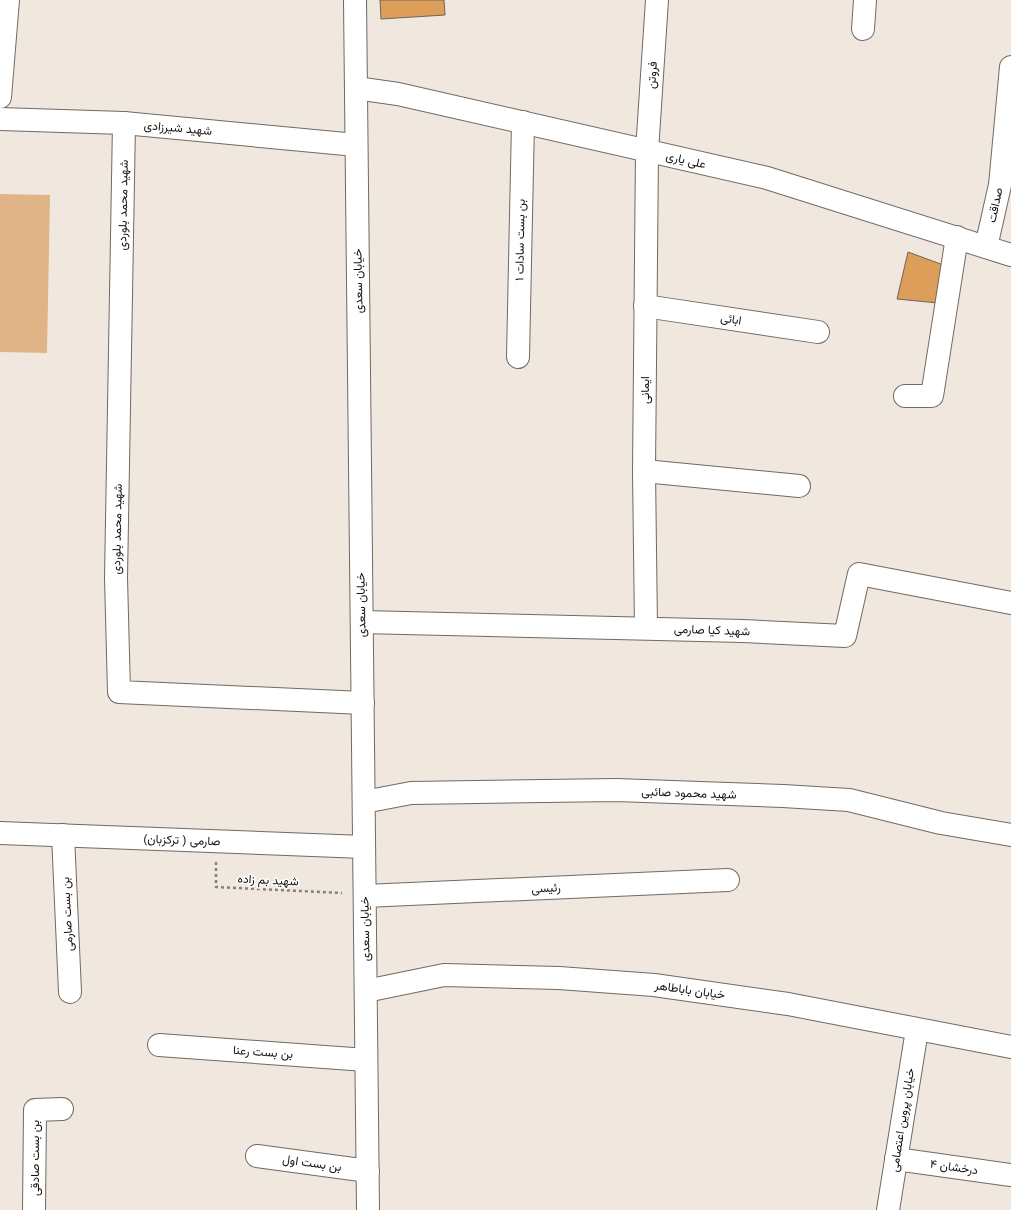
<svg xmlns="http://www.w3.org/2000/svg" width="1011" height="1210" font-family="Arial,Vazirmatn,sans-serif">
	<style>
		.green { fill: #e0b487 }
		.building { fill: #dd9e59; stroke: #6c655d }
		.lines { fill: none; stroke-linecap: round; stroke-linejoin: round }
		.street-casing { stroke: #716962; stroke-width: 24 }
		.secondary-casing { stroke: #716962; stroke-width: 24 }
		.path { stroke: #86807a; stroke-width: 2.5; stroke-dasharray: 3 3; stroke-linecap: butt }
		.street { stroke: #fff; stroke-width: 22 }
		.secondary { stroke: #fff; stroke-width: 22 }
		.labels { text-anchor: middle; stroke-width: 3; stroke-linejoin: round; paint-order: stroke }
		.street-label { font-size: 12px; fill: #14110e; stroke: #fff }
	</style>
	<rect width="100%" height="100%" fill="#f0e7de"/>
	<polygon class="green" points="0,194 50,195 47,353 0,352"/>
	<g class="building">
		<polygon points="380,0 444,0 445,15 381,19"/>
		<polygon points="908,252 946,266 938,303 897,299"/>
	</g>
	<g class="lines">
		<defs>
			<g id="street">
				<polyline points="863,29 865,0"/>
				<polyline points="0,97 8,0"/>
				<polyline points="124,123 116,578 119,692 363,703"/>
				<polyline points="986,247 1000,185 1011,67"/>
				<polyline points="645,306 818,332"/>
				<polyline points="518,357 523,122"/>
				<polyline points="905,396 932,396 957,237"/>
				<polyline points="644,471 799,486"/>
				<polyline points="362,622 743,631 845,636 859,574 1011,603"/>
				<polyline points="646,628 644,471 647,151 657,0"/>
				<polyline points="364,802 411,793 616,790 783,796 849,800 941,823 1011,835"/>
				<polyline points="63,835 70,992"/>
				<polyline points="365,896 728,880"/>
				<polyline points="159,1045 366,1060"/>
				<polyline points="257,1156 368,1171"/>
				<polyline points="896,1159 1011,1175"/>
				<polyline points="34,1210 35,1110 62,1109"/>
				<polyline points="888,1210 917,1030"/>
			</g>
			<g id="secondary">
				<polyline points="355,0 368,1210"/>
				<polyline points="356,88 398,94 767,178 1011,255"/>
				<polyline points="0,119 124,123 356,145"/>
				<polyline points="0,833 364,847"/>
				<polyline points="366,991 444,975 559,978 654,985 788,1004 1011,1047"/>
			</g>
		</defs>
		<use href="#street" class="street-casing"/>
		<use href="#secondary" class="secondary-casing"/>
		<polyline class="path" points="216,862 216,887 342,893"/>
		<use href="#street" class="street"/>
		<use href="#secondary" class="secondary"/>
	</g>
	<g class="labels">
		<g class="street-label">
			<text transform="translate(652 75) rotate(-86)" y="4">فروتن</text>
			<text transform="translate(178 128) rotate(5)" y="4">شهید شیرزادی</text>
			<text transform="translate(686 160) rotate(13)" y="4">علی یاری</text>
			<text transform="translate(123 205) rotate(-89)" y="4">شهید محمد بلوردی</text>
			<text transform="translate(995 205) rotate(-78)" y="4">صداقت</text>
			<text transform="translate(520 240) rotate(-89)" y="4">بن بست سادات ۱</text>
			<text transform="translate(358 281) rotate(-91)" y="4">خیابان سعدی</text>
			<text transform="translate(731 319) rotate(9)" y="4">ابائی</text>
			<text transform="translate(645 390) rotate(-90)" y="4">ایمانی</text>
			<text transform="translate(117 529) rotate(-89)" y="4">شهید محمد بلوردی</text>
			<text transform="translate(361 605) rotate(-91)" y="4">خیابان سعدی</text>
			<text transform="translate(712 630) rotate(2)" y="4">شهید کیا صارمی</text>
			<text transform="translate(689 793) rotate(2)" y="4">شهید محمود صائبی</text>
			<text transform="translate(182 840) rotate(2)" y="4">صارمی ( ترکزبان)</text>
			<text transform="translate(268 880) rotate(3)" y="4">شهید بم زاده</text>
			<text transform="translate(546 888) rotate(-3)" y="4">رئیسی</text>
			<text transform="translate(67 914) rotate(-93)" y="4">بن بست صارمی</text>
			<text transform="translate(365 929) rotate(-91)" y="4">خیابان سعدی</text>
			<text transform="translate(690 990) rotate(8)" y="4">خیابان باباطاهر</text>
			<text transform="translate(263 1052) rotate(4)" y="4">بن بست رعنا</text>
			<text transform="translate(902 1120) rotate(-81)" y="4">خیابان پروین اعتصامی</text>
			<text transform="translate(35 1158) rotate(-90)" y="4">بن بست صادقی</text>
			<text transform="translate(312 1163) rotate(8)" y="4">بن بست اول</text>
			<text transform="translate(954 1167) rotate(8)" y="4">درخشان ۴</text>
		</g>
	</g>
</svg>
